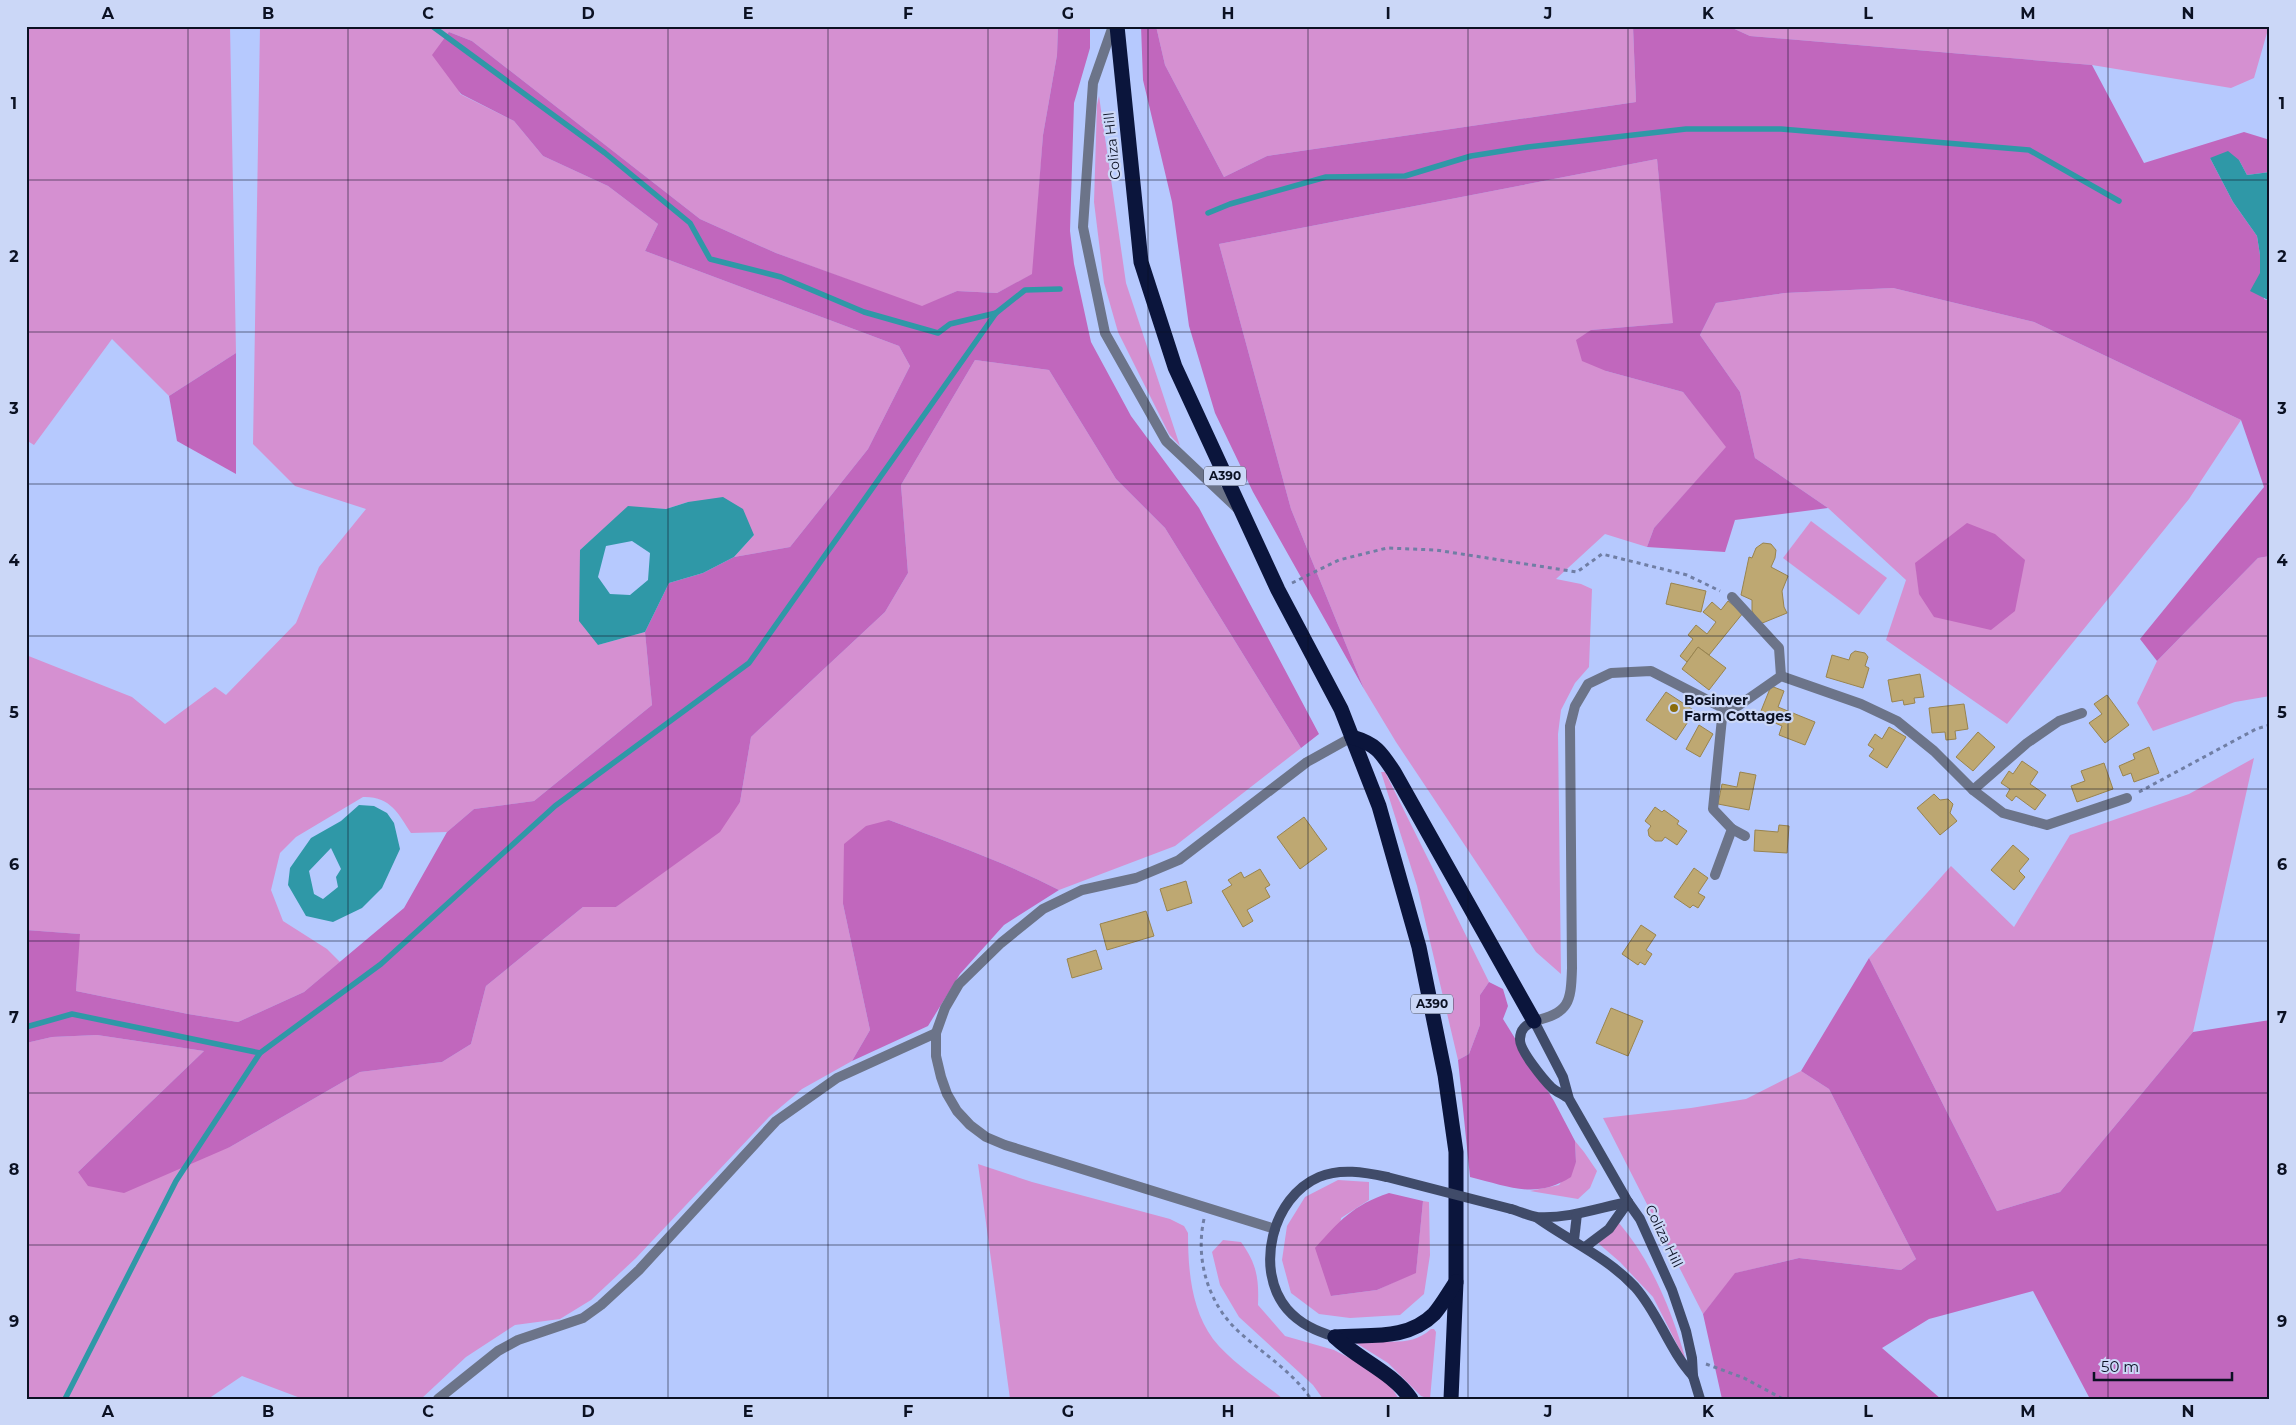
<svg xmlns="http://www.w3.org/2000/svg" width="2296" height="1425" font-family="Montserrat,sans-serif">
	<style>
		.green { fill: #d590d1 }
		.forest { fill: #c167bd }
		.water { fill: #2f98a7; fill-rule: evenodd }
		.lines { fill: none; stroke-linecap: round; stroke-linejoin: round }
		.stream { stroke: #2f98a7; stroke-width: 5.5 }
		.building { fill: #bea872; stroke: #99844e }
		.path { stroke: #707ea4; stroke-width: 3; stroke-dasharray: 4 4; stroke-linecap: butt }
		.lane { stroke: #6c7489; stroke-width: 10 }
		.street { stroke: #6c7489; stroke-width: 10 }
		.secondary { stroke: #404b69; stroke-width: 10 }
		.highway { stroke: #0b153c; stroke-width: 15 }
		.secondary-bridge { stroke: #404b69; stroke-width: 10 }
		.grid { fill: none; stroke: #0b1123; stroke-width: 1; stroke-opacity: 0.55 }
		.poi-dot { fill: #8a6c0c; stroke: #cbd7f7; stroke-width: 2 }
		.labels { text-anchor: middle; stroke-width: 4.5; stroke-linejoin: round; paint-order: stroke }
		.shield { fill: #cbd7f7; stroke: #454c63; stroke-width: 1 }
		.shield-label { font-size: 12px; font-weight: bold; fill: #0b1123 }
		.street-label { font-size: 14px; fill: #0b1123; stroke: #cbd7f7 }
		.poi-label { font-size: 14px; font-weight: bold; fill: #0b1123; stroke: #cbd7f7; text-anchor: start }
		.neatline { fill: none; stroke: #0b1123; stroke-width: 2 }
		.grid-label { font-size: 16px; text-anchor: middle; font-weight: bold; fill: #0b1123 }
	</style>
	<rect width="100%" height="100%" fill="#b6c9fe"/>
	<g class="green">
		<polygon points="26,26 230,26 236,353 169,396 112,339 34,445 26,440"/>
		<path d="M260,26H1058L1057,55L1043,135L1033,274L997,293L957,291L922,307L776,253L700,219L472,41L449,32L460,94L514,121L543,156L608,186L658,224L645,251L899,346L910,366L868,449L790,547L734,557L754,535L688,502L666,509L628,507L580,550L598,645L645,632L652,705L534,801L474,809L447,832L411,833C398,813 390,796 363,797L296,837L280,853L271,890L283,921L327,949L340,962L304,992L238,1022L188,1014L76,991L79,934L26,930V655L132,697L165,724L215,687L226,695L296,623L319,567L366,509L295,486L253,444Z"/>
		<polygon points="1156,26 1633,26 1636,102 1267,156 1224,177 1165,65"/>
		<polygon points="1728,26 2269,26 2254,78 2231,88 2092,65 1750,36"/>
		<polygon points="1099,96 1126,283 1180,446 1169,434 1118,332 1104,283 1094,202 1097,105"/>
		<polygon points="1657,159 1674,323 1591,330 1606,371 1683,392 1727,447 1654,528 1647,547 1605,534 1556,579 1581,584 1592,589 1589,667 1575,683 1561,710 1558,734 1561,974 1536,952 1396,742 1364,689 1291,509 1219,244"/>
		<polygon points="1893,288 2034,322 2241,420 2189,499 2007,724 1886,640 1906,580 1828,508 1755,458 1740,392 1700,335 1716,303 1785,293"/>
		<path d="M975,360L1049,370L1116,479L1165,528L1301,748L1175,846L1059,890C1004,862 946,841 889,820L843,904L870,1030L852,1061L802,1089L769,1117L636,1258L591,1300L560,1319L515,1325L466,1357L421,1399H303L242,1376L208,1399H26V1043L52,1037L97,1035L204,1051L78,1172L230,1147L360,1072L442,1062L471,1044L486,986L583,907H616L740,802L751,737L885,612L908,573L901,485Z"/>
		<polygon points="1811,521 1887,578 1859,615 1783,558"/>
		<polygon points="2270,556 2270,696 2235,702 2153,731 2137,703 2157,661 2258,558"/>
		<polygon points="2254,758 2193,1032 2060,1192 1997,1211 1869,958 1951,866 2014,927 2070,835 2189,794"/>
		<polygon points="1381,772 1385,772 1489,982 1480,995 1480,1025 1469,1054 1458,1060 1417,886"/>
		<polygon points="1801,1071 1829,1089 1916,1259 1901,1270 1799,1258 1736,1273 1703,1314 1603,1118 1691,1108 1746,1099"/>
		<polygon points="1575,1141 1584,1152 1597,1171 1590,1188 1578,1199 1530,1191 1559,1185 1576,1162"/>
		<path d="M978,1164L1032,1182L1170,1219L1184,1226L1188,1233C1188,1269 1191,1309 1213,1339C1232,1363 1260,1380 1283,1399H1010Z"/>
		<polygon points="1338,1180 1369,1182 1369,1200 1341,1218 1331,1296 1377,1290 1416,1272 1423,1201 1429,1202 1430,1255 1424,1294 1400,1315 1350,1318 1319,1314 1291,1293 1282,1260 1287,1226 1305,1197"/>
		<path d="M1619,1223C1653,1263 1673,1314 1687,1364L1653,1297L1620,1262L1598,1243Z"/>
		<path d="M1223,1240L1241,1242C1257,1264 1259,1279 1258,1305L1285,1336L1334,1350L1363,1365L1387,1381L1399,1399H1323L1313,1385L1239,1317L1220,1285L1212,1252Z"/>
		<path d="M1431,1329H1434L1436,1332L1430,1399L1421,1396L1388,1363L1356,1343C1382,1337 1408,1350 1431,1329Z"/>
	</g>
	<g class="forest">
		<polygon points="1058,26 1090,26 1090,48 1074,103 1070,231 1074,264 1091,342 1131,416 1199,508 1319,734 1301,748 1165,528 1116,479 1049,370 975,360 901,485 908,573 885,612 751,737 740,802 720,832 616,907 583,907 486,986 471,1044 442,1062 360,1072 230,1147 124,1193 88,1186 78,1172 204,1051 97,1035 52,1037 26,1043 26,930 80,934 76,991 188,1014 238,1022 304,992 404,908 447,832 474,809 534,801 652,705 645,632 669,583 703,573 734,557 790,547 868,449 910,366 899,346 645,251 658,224 608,186 543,156 514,121 461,94 432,55 449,32 472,41 700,219 776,253 922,306 957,291 997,293 1032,274 1043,135 1057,55"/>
		<polygon points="1141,26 1156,26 1165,65 1224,177 1267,156 1636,102 1633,26 1728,26 1750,36 2092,65 2144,163 2244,132 2270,140 2270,172 2247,175 2239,160 2210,158 2233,202 2257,236 2260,255 2264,299 2270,301 2270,556 2258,558 2157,661 2140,639 2264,487 2241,420 2034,322 1893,288 1785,293 1716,303 1700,335 1740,392 1755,458 1828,508 1735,520 1725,552 1647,547 1654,528 1726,447 1683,392 1606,371 1582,361 1576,340 1591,330 1673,323 1657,159 1219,244 1291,509 1364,689 1253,492 1215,413 1189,326 1172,202 1143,80"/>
		<polygon points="236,353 236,474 177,441 169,396"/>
		<polygon points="1967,523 1995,534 2025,560 2015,611 1991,630 1934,617 1919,594 1915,563"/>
		<path d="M889,820C946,841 1004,862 1059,890L1004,925L960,974L928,1026L852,1061L870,1030L843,904L844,844L866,826Z"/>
		<polygon points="1869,958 1997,1211 2060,1192 2193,1032 2270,1020 2270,1399 2090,1399 2033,1291 1929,1319 1882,1348 1941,1399 1722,1399 1703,1314 1735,1273 1799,1258 1901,1270 1916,1259 1829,1089 1801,1071"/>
		<path d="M1489,982L1503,989L1508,1006L1503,1019L1554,1101L1575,1141L1576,1162L1571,1177C1535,1200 1508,1186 1470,1177L1458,1060L1469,1054L1480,1025V995Z"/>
		<path d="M1389,1193L1423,1201L1416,1273L1377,1290L1331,1296L1315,1248C1339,1221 1353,1205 1389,1193Z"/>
	</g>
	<g class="water">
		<polygon points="2228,151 2239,160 2247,175 2270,172 2270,301 2250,291 2260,273 2260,255 2257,236 2233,202 2210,158"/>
		<path d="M723,497L743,509L754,535L734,557L703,573L669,583L645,632L598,645L579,621L580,550L628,506L666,509L688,502ZM632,541L650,553L648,580L630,595L610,594L598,577L606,546Z"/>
		<path d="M359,805L374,806L387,813L394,823L400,849L382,888L362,908L333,922L306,916L288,885L290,868L311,838L341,821ZM331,848L341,869L336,877L338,887L323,899L314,894L309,871Z"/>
	</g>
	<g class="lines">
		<g class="stream">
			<polyline points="432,26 605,153 690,223 710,259 781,277 864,312 938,333 950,324 996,313 1025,290 1060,289"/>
			<polyline points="1208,213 1230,204 1326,177 1405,176 1471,156 1528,147 1686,129 1781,129 2029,150 2119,201"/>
			<polyline points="26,1027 72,1014 260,1053 381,964 555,806 749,663 996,313"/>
			<polyline points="65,1399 176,1181 260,1053"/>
		</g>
	</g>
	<g class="building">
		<polygon points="1763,543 1771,544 1776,550 1775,558 1771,567 1788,576 1782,591 1784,607 1787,613 1760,624 1752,611 1752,600 1741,595 1749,557 1752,558 1756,548"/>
		<polygon points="1671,583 1706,591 1701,612 1666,604"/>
		<polygon points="1728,601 1743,613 1709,655 1698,647 1687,662 1680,656 1693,639 1688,635 1696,625 1707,634 1716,622 1703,612 1712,602 1721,610"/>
		<polygon points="1698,647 1726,668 1709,690 1682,669"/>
		<polygon points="1855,651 1865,653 1868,657 1865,666 1869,668 1863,688 1826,677 1832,655 1849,660 1851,654"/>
		<polygon points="1920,674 1924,697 1914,698 1915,703 1904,705 1903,700 1892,702 1888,680"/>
		<polygon points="1771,686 1784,691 1778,707 1815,722 1805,745 1779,735 1782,726 1759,716"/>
		<polygon points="1666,692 1695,711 1676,740 1646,720"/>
		<polygon points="2107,695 2129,725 2105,743 2089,723 2102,714 2094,704"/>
		<polygon points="1964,704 1968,729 1955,731 1956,739 1946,740 1945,732 1932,733 1929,708"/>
		<polygon points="1699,725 1713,734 1700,757 1686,749"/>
		<polygon points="1889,727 1906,737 1887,768 1869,756 1874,749 1868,745 1875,734 1882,739"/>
		<polygon points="1978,732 1995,747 1973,771 1956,757"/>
		<polygon points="2149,747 2159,773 2134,782 2131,773 2123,776 2119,766 2135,759 2133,754"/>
		<polygon points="2022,761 2038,772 2030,784 2046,795 2035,810 2016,796 2012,801 2006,796 2010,789 2001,783 2009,771 2013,774"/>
		<polygon points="2104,763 2113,789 2077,802 2071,786 2085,781 2081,771"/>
		<polygon points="1740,772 1756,775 1749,810 1718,804 1722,784 1737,787"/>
		<polygon points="1934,794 1940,800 1948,799 1953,804 1950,813 1957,821 1940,835 1917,808"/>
		<polygon points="1655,807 1662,812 1664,810 1679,821 1677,824 1687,831 1677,845 1665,837 1662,841 1655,841 1649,836 1648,830 1651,826 1645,821"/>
		<polygon points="1304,817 1327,849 1300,869 1277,837"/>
		<polygon points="1779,825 1789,826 1787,853 1754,851 1755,830 1778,832"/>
		<polygon points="2013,845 2029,859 2019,871 2025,877 2014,890 1991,870"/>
		<polygon points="1694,868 1708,878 1698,893 1705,897 1698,908 1693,905 1690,908 1674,897"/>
		<polygon points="1260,869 1270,885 1265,888 1270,897 1247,910 1253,921 1243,927 1222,891 1232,885 1228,880 1241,872 1244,878"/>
		<polygon points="1186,881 1192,903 1167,911 1160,889"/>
		<polygon points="1146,911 1154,936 1107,950 1100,924"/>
		<polygon points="1641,925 1656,935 1646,950 1652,954 1645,965 1640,962 1638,965 1622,954"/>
		<polygon points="1096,950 1102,969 1072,978 1067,959"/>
		<polygon points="1611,1008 1643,1021 1628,1056 1596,1043"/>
	</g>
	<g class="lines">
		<g class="path">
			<polyline points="1292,583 1339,560 1387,548 1436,550 1577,572 1602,554 1687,575 1720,591"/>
			<polyline points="2139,792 2256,729 2270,725"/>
			<path d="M1204,1219C1195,1259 1208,1303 1238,1331C1262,1353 1292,1371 1311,1399"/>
			<polyline points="1706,1364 1744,1378 1783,1399"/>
		</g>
		<g class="lane">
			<polyline points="1113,26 1093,83 1083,227 1105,333 1166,441 1237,508"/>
			<polyline points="1732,597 1779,648 1781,676"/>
			<polyline points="1723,708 1738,706 1781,676 1861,704 1897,721 1934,751 1973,790 2003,813 2047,825 2127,798"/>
			<polyline points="1973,790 2027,743 2059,721 2082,713"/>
			<polyline points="1732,829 1745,836"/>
			<path d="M1534,1021C1569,1013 1571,1003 1572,968L1570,726L1575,706L1588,684L1611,673L1651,671L1723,708L1713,809L1732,829L1715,875"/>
			<polyline points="438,1399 498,1351 518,1340 583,1318 601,1305 639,1270 776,1121 837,1078 936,1033"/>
		</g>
		<polyline class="street" points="1275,1229 1005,1145 986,1137 970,1125 957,1111 947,1094 941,1077 936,1056 936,1033 945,1008 959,984 1001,943 1043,909 1082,890 1136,878 1179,860 1307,762 1352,737"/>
		<g class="secondary">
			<path d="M1569,1099C1564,1095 1557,1092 1552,1088C1544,1080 1519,1050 1520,1039C1520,1029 1526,1025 1534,1021L1563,1077L1569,1099L1628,1202L1640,1219L1672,1290L1686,1331L1692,1358L1693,1376L1700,1399"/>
			<path d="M1511,1209C1519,1211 1529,1216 1537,1217C1568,1219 1598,1208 1628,1202"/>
			<path d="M1536,1217C1569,1241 1606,1256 1635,1287C1659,1314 1669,1350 1693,1376"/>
			<polyline points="1574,1240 1577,1214"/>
			<polyline points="1585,1247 1609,1229 1628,1202"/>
			<path d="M1335,1337C1316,1331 1300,1324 1287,1309C1254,1270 1272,1197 1319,1177C1340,1168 1364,1172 1387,1177"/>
		</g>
		<g class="highway">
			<polyline points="1117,26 1141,262 1175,367 1278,590 1341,709 1379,806 1419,947 1445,1075 1456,1152 1456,1282 1451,1399"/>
			<path d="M1352,737C1376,744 1381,752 1394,772L1534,1021"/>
			<path d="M1335,1337C1369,1334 1407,1341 1434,1314C1442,1305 1449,1292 1456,1282"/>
			<path d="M1335,1337C1359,1360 1391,1371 1411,1399"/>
		</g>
		<polyline class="secondary-bridge" points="1387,1177 1511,1209"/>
	</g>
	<path class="grid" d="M188,26V1399M348,26V1399M508,26V1399M668,26V1399M828,26V1399M988,26V1399M1148,26V1399M1308,26V1399M1468,26V1399M1628,26V1399M1788,26V1399M1948,26V1399M2108,26V1399M26,180H2270M26,332H2270M26,484H2270M26,636H2270M26,789H2270M26,941H2270M26,1093H2270M26,1245H2270"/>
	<circle class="poi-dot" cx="1674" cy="708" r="5"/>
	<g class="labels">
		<g class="shield">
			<rect x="1204" y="466.5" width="42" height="19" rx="4"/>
			<rect x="1411" y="994.5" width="42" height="19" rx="4"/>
		</g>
		<g class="shield-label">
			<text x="1225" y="480">A390</text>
			<text x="1432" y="1008">A390</text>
		</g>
		<g class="street-label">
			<text transform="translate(1112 146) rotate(-96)" y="5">Coliza Hill</text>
			<text transform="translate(1664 1236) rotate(64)" y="5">Coliza Hill</text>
		</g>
		<g class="poi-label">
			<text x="1684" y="705">Bosinver<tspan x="1684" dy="16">Farm Cottages</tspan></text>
		</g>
	</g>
	<rect width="2296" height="1425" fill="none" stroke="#cbd7f7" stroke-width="55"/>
	<path d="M2094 1372v8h138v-8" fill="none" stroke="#0b1123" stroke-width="2.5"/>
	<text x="2101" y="1372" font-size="15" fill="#0b1123" stroke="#cbd7f7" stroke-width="4" paint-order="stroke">50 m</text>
	<rect x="28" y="28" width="2240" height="1370" class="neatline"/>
	<g class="grid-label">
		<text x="108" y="19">A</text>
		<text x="268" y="19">B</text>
		<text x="428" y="19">C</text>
		<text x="588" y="19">D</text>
		<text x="748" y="19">E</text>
		<text x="908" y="19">F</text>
		<text x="1068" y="19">G</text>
		<text x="1228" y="19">H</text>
		<text x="1388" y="19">I</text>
		<text x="1548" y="19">J</text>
		<text x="1708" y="19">K</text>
		<text x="1868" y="19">L</text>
		<text x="2028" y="19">M</text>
		<text x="2188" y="19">N</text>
		<text x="14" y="109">1</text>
		<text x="2282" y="109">1</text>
		<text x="14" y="262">2</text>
		<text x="2282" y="262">2</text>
		<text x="14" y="414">3</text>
		<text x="2282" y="414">3</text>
		<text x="14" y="566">4</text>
		<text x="2282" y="566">4</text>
		<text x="14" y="718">5</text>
		<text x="2282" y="718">5</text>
		<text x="14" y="870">6</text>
		<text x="2282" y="870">6</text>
		<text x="14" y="1023">7</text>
		<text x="2282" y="1023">7</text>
		<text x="14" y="1175">8</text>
		<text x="2282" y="1175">8</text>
		<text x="14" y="1327">9</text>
		<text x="2282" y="1327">9</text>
		<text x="108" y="1417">A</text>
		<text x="268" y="1417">B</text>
		<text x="428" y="1417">C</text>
		<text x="588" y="1417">D</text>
		<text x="748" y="1417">E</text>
		<text x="908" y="1417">F</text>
		<text x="1068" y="1417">G</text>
		<text x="1228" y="1417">H</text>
		<text x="1388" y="1417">I</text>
		<text x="1548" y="1417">J</text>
		<text x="1708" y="1417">K</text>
		<text x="1868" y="1417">L</text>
		<text x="2028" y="1417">M</text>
		<text x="2188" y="1417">N</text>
	</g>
</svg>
